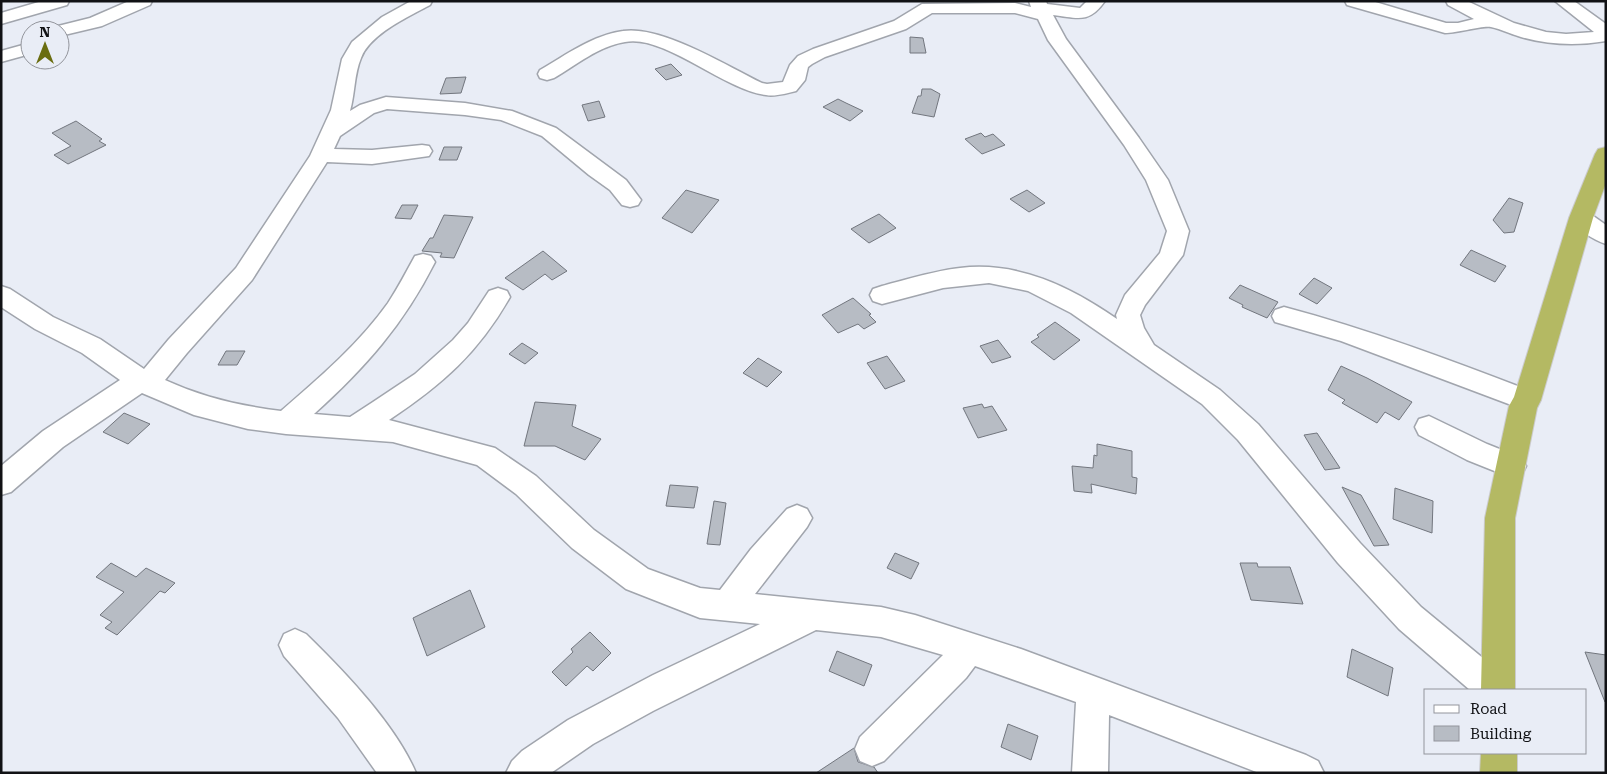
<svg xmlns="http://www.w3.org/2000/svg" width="1607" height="774" font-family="'Roboto Serif',serif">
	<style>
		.building { fill: #b7bcc4; stroke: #72767e }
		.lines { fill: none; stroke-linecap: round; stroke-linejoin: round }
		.minor-casing { stroke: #a1a5ad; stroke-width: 3 }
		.highway-casing { stroke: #cbcbcc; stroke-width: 2 }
		.minor { fill: #fff; fill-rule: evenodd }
		.highway { fill: #b4b963; fill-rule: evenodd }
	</style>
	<rect width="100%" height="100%" fill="#e9edf6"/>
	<g class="building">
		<polygon points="910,37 923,38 926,53 910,53"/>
		<polygon points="671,64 682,75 666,80 655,69"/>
		<polygon points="466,77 461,93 440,94 446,78"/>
		<polygon points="922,89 931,89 940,94 934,117 912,113 918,96 921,96"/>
		<polygon points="838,99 846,103 863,111 850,121 823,107"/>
		<polygon points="599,101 605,117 588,121 582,105"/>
		<polygon points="76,121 102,139 99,141 106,145 68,164 54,155 71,146 52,133"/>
		<polygon points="981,133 985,137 993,134 1005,145 982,154 965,139"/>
		<polygon points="444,147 462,147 457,160 439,160"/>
		<polygon points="686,190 719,200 692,233 662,218"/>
		<polygon points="1027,190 1045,203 1029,212 1010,199"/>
		<polygon points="1509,198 1523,203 1514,232 1504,233 1493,220"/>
		<polygon points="402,205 418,205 411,219 395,218"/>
		<polygon points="879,214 896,228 869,243 851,229"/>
		<polygon points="444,215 473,217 454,258 440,257 442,253 422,251 430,238 433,238"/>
		<polygon points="1471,250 1506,266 1495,282 1460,265"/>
		<polygon points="543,251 567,271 552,280 545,274 523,290 505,278"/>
		<polygon points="1314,278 1332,288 1317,304 1299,294"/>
		<polygon points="1240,285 1278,302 1267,318 1242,307 1243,305 1229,298"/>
		<polygon points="853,298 871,314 869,315 876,322 864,329 858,324 838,333 822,315"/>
		<polygon points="1055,322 1080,340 1054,360 1031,342 1039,337 1037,335"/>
		<polygon points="998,340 1011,357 992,363 980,346"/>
		<polygon points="522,343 538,353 525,364 509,354"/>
		<polygon points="226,351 245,351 237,365 218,365"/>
		<polygon points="887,356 905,381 885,389 867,363"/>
		<polygon points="758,358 782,372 767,387 743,373"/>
		<polygon points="1341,366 1367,378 1412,402 1399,420 1385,412 1377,423 1342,403 1345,400 1328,390"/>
		<polygon points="535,402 576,405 572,426 601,439 585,460 555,446 524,446"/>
		<polygon points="982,404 984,408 992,406 1007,430 978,438 963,408"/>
		<polygon points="124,413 150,424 128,444 103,432"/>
		<polygon points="1317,433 1340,468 1325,470 1304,435"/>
		<polygon points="1097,444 1132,451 1132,477 1137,478 1136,494 1091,484 1092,493 1074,491 1072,466 1093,468 1094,455 1097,456"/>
		<polygon points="670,485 698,487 694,508 666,506"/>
		<polygon points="1342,487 1361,495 1389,545 1374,546"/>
		<polygon points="1395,488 1433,501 1432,533 1393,519"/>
		<polygon points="714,501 726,503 720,545 707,544"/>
		<polygon points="895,553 919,563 911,579 887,568"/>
		<polygon points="111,563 136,577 146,568 175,583 165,593 160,591 117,635 105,628 112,622 100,615 124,592 96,577"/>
		<polygon points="1240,563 1257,563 1258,567 1290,567 1303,604 1251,600"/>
		<polygon points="470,590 485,627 427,656 413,618"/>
		<polygon points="590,632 611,653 593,671 587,666 566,686 552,672 573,652 571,649"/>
		<polygon points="1352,649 1393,668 1388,696 1347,677"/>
		<polygon points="837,651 872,665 864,686 829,671"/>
		<polygon points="1585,652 1606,655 1606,702 1605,702"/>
		<polygon points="1008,724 1038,736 1031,760 1001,747"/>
		<polygon points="854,748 858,762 874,767 878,773 816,773"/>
	</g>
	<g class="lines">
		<defs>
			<g id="minor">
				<polygon points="42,1 69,1 67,5 1,24 1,13"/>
				<polygon points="129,1 152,1 150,5 102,26 60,36 60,30 52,30 54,27 90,18"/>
				<path d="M411,1H432L430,5C408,17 370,34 361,58C354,74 355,94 350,111L360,105L386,97L465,103L512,111L556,128L626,180L641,200L638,205L630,207L622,205L610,190L589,175L542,136L501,120L465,115L387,109L374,113L340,136L334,149L372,150L422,145L429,146L432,151L429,156L372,164L327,162L252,280L187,353L165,380C202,397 240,406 281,411C319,378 359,344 388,303C398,288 406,272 415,256L423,254L431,256L435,262C403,325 366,367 314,414L350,417L373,402L415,374L453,340L468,323L489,291L498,288L507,291L510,297C478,353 443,384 389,420L495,448L536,476L594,530L648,569L700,588L720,590L751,549L787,509L797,505L807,509L812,518L807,527L755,594L881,607L915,615L1021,649L1306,755L1318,761L1324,773H1259L1109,715L1108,773H1072L1076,702L975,666L966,678L884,761L872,766L860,761L855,749L860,737L943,655L881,637L816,630L653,711L593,744L551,773H506L512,761L522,751L568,720L653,675L760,624L700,618L626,589L572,548L516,494L477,465L393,442L286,434L248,429L194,415L142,393L63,447L11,492L1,495V466L43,431L120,380L82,353L35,329L1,307V286L10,289L53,317L100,339L144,369L169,339L236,268L310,156L331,110L342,59L352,42L382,17Z"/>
				<path d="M1029,1H1046L1047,4L1080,8L1087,1H1105C1089,24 1078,18 1053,15L1066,39L1139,138L1168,180L1189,231L1183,255L1145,305L1140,315L1144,328L1154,345L1220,390L1258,424L1360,543L1421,607L1507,678L1512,690H1470L1399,629L1338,563L1238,440L1202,404L1071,313L1028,291L989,283L943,288L882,304L873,301L870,295L873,289L882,286C908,279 934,271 960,268C1018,261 1071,287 1117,319L1116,315L1125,295L1160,253L1167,231L1146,180L1124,145L1048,40L1038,19L1015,13H932L906,29L825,57L812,64L808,67L805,80L796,91C787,93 775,97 766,95C724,90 664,34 625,42C599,46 576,65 554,78L547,80L540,78L538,74L540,70C566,55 593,35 623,31C661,25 727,66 762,83L767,84L783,82L790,65L798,56L813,49L894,21L922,4L1015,3L1031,7Z"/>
				<path d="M1345,1H1372L1446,23H1458L1474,19L1448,5L1446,1H1467L1514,23L1546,32L1566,34L1594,32L1555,1H1574L1606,24V41C1577,46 1549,45 1521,37C1511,34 1501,29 1491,27C1484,25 1457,33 1445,33L1347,5Z"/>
				<polygon points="30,43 30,54 1,62 1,51"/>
				<path d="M1581,211L1589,213L1606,225V244C1593,240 1577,229 1570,218L1573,213Z"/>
				<path d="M1284,307C1370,330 1453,361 1536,393L1540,400L1536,407L1527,411L1341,341L1275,322L1272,316L1275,310Z"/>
				<polygon points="1429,416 1487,444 1522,458 1526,466 1522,474 1512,478 1467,460 1419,435 1415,427 1419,419"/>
				<path d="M295,629L306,634C344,671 395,724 416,773H377L338,718L284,656L279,645L284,634Z"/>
			</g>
			<g id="highway">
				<polygon points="1606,147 1606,183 1593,218 1541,400 1537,408 1515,518 1515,690 1481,690 1485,518 1509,406 1514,397 1569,218 1595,154 1598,149"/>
				<polygon points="1481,753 1517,753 1517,773 1480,773"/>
			</g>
		</defs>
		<use href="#minor" class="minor-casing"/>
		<use href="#highway" class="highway-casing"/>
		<use href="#minor" class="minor"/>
		<use href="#highway" class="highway"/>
	</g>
	<rect width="1607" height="774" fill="none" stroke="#111215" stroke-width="5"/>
	<rect x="1424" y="689" width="162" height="65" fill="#e9edf6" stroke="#93959c"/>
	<rect x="1434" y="705" width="25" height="8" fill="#ffffff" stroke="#93959c"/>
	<text x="1470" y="714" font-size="15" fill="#111215">Road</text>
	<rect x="1434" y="726" width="25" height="15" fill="#b7bcc4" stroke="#93959c"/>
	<text x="1470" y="739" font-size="15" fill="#111215">Building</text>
	<g transform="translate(45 45)"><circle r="24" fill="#e9edf6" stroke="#93959c"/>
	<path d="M0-4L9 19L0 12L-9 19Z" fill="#6a6d10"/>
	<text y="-8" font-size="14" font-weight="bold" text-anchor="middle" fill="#111215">N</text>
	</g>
</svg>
